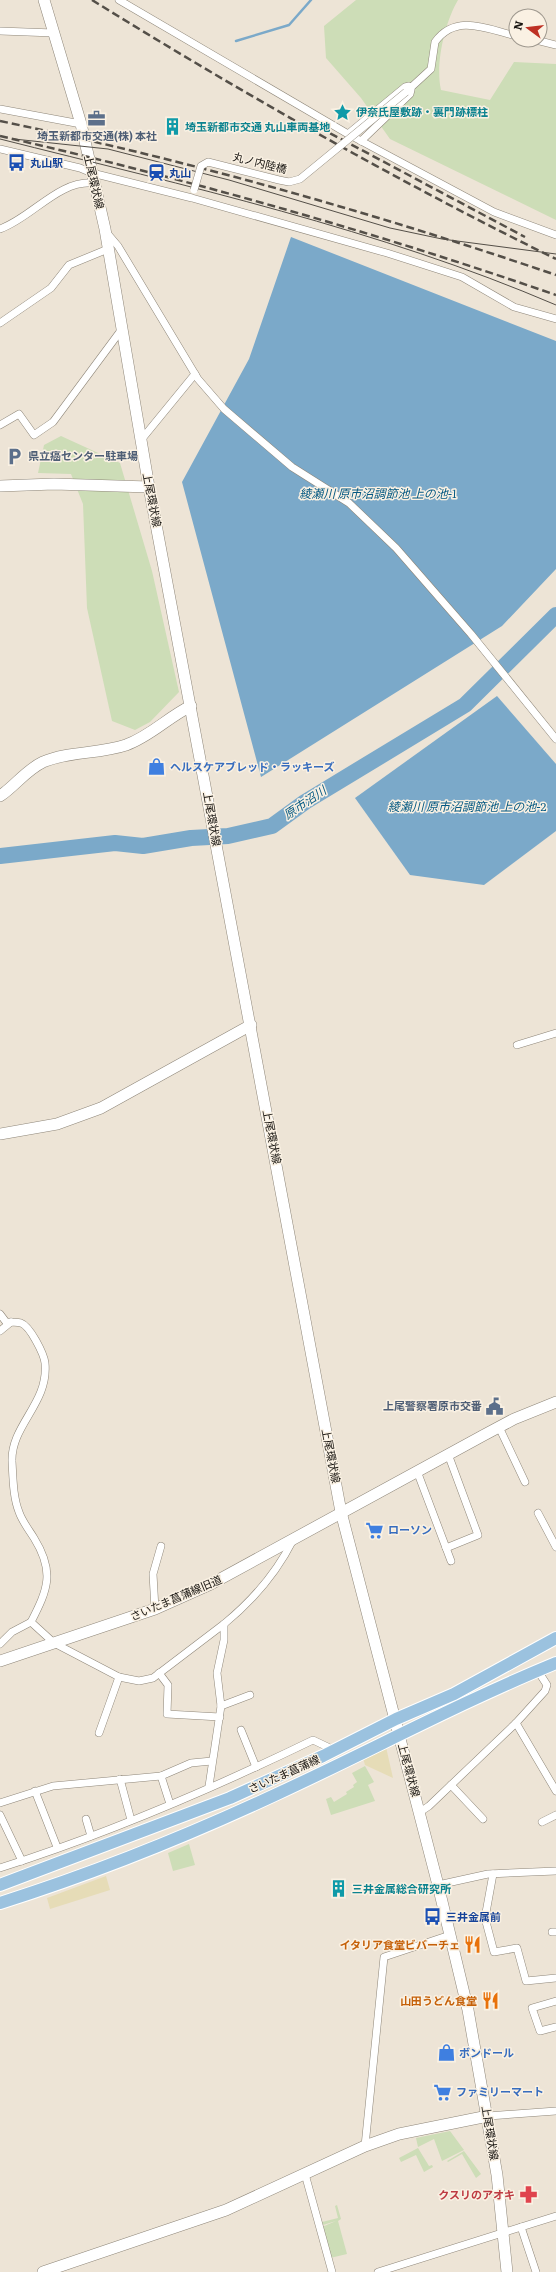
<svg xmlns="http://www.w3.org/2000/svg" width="556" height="2272" font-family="Literata,'Noto Sans JP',serif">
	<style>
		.green { fill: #cdddb7 }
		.sand { fill: #e6dcb7 }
		.water { fill: #7ba9c9 }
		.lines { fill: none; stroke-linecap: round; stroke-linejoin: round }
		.stream { stroke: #7ba9c9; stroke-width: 2.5 }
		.river { stroke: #7ba9c9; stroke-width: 16 }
		.street-casing { stroke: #8e8679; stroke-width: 8 }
		.secondary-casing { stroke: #8e8679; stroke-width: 12 }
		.primary-casing { stroke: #fff; stroke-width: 14 }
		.street { stroke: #fff; stroke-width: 7 }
		.secondary { stroke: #fff; stroke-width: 11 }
		.primary { stroke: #9bc2df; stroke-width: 12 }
		.tram { stroke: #544f48; stroke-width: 1 }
		.rail { stroke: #544f48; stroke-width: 2.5; stroke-dasharray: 8 4; stroke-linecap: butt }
		.street-bridge-casing { stroke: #8e8679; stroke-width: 8; stroke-linecap: butt }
		.street-bridge { stroke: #fff; stroke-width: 7 }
		.labels { text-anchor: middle; stroke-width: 3; stroke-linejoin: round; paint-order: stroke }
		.culture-label { font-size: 11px; font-weight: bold; fill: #0d838f; stroke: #faf1e3; text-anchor: start }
		.service-label { font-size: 11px; font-weight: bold; fill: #4e5e75; stroke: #faf1e3 }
		.transit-label { font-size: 11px; font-weight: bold; fill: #164399; stroke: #faf1e3; text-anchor: start }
		.street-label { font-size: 11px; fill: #171410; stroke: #faf1e3 }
		.shop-label { font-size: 11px; font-weight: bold; fill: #366cbe; stroke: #faf1e3; text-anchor: start }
		.food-label { font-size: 11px; font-weight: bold; fill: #c56008; stroke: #faf1e3; text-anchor: end }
		.health-label { font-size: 11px; font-weight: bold; fill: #be3a42; stroke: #faf1e3; text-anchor: end }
		.water-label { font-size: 12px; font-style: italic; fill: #035882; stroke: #faf1e3 }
	</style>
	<rect width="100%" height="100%" fill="#ede4d6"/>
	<g class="green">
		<path d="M356,0H458C445,22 435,64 441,90L490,100L514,62L556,64V220L390,139L361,98L326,58L324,26Z"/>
		<polygon points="61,436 120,463 152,571 179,692 150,722 135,730 112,721 87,608 83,504 71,474 38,473 44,445"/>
		<polygon points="365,1766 374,1782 368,1785 375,1801 331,1815 326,1799 331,1797 334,1802 347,1794 346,1792 354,1787 353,1785 357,1782 352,1773"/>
		<polygon points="189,1844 195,1865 173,1871 168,1853"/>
		<polygon points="450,2131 464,2150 442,2161 434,2139 418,2147 416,2138"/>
		<polygon points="418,2148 429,2166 432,2165 433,2167 424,2172 416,2155 401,2162 399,2158"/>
		<polygon points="464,2151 481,2174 476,2178 462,2154 448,2162 447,2161"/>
		<polygon points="337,2205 341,2219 338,2221 347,2254 330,2258 322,2227 336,2221 323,2225 322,2222 338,2218 335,2206"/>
	</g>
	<g class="sand">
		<polygon points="386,1747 393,1778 365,1765 363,1758"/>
		<polygon points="106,1876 110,1890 50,1909 47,1898"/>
	</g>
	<g class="water">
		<polygon points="291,237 556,341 556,569 502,626 261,777 182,482 249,359"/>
		<polygon points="497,696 556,764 556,831 484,885 410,875 355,798"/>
	</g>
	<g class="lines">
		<polyline class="stream" points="236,41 289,25 311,0"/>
		<polyline class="river" points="0,856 115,843 143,846 191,838 228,836 272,826 305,802 465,705 556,615"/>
		<defs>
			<g id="street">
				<polyline points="119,0 348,134 494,212 556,235"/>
				<polyline points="0,31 54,33"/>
				<polyline points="536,40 556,45"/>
				<path d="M406,92L431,69L435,42C456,13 487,29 516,36"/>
				<polyline points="0,109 81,124"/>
				<polyline points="348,134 405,87 409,86"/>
				<polyline points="361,141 410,94 411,90"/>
				<polyline points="0,149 80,168 92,173 192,198 387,253 462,277 514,307 556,319"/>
				<path d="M0,229C33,217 58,180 94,183"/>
				<polyline points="107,233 118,246 198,379 224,409 292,467 349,503 396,548 471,634 556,739"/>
				<polyline points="0,323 51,288 69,265 108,249"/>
				<polyline points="0,425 19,414 34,435 53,422 122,329"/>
				<polyline points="141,440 195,374"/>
				<polyline points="517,1045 556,1033"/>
				<path d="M0,1314L6,1322C10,1322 16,1322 21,1323C30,1326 44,1354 45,1363C49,1403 11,1425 12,1461C13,1478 13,1497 19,1512C22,1521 29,1530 34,1538C55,1572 48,1589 31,1622L54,1643L119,1677L139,1681L153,1678L224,1624"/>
				<polyline points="0,1331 11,1322"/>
				<polyline points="499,1427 525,1482"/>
				<polyline points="417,1471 451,1561"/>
				<polyline points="538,1513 556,1547"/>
				<polyline points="446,1548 478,1535 448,1454"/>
				<polyline points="155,1609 153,1574 161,1546"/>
				<polyline points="0,1644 12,1632 31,1622"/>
				<polyline points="159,1673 168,1685 167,1714 220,1717"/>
				<polyline points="221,1706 250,1695"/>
				<polyline points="516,1723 556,1791"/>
				<polyline points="241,1730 256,1767"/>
				<polyline points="99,1733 119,1677"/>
				<polyline points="120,1779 131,1820"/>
				<polyline points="451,1785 483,1819"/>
				<path d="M209,1786L221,1706L217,1673L224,1640V1624C252,1601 277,1572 293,1540"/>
				<polyline points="35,1791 57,1847"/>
				<polyline points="0,1803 53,1786 161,1776"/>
				<polyline points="170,1804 161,1776 191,1763 212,1761"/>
				<polyline points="420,1812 429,1806 516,1723 545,1691 547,1685 538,1671"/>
				<polyline points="0,1815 22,1861"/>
				<polyline points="86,1819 91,1836"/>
				<polyline points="542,1822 556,1815"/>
				<path d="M0,1868C107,1834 212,1789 313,1740L334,1750"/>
				<polyline points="493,1874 485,1918 494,1952 517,1948 526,1981 556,1978"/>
				<polyline points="438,1885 488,1874 556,1871"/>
				<polyline points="552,1932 556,1932"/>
				<polyline points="556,2001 532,2008 540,2031 556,2027"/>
				<polyline points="488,2116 556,2111"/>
				<polyline points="365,2146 384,1957 450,1935"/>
				<polyline points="305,2174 332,2272"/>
				<polyline points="521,2227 536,2272"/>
				<polyline points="378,2272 556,2216"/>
			</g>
			<g id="secondary">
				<polyline points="44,0 81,124 105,229 149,487 341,1512 438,1885 468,2010 497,2175 507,2272"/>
				<polyline points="0,486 54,484 149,487"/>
				<path d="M0,796C15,786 26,770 43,762C69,751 99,754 126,745C151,736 168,717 191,706"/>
				<polyline points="0,1134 57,1124 101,1108 251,1025"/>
				<polyline points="0,1661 155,1609 211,1584 484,1435 514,1419 556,1402"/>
				<polyline points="43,2272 226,2210 365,2146 399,2134 488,2116"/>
			</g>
			<g id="primary">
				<polyline points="0,1885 230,1798 323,1756 396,1719 454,1694 556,1638"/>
				<path d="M0,1903C95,1873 187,1836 277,1794C370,1751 461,1702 556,1663"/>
			</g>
		</defs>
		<use href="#street" class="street-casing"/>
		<use href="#secondary" class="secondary-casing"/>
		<use href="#primary" class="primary-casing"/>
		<use href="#street" class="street"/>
		<use href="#secondary" class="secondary"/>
		<use href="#primary" class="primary"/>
		<g class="tram">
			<path d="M0,139C186,186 379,229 556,305"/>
			<polyline points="14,139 108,149 229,180 390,228 442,239 556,254"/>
		</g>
		<g class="rail">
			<path d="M92,0C242,93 397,181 556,259"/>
			<path d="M0,121C188,160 374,213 556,275"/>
			<polyline points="309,122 525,237"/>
			<path d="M0,136C188,179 374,232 556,295"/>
		</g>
		<defs>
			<polyline id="street-bridge" points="194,190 201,166 208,162 279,180 289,182 300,179 406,92"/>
		</defs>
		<use href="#street-bridge" class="street-bridge-casing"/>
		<use href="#street-bridge" class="street-bridge"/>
	</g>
	<defs>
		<symbol id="sight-bare" viewBox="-9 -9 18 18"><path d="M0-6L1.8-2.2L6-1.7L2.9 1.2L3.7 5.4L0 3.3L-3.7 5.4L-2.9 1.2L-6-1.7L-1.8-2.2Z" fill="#0f9aa8" stroke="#faf1e3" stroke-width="2.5" paint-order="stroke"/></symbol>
		<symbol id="office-bare" viewBox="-9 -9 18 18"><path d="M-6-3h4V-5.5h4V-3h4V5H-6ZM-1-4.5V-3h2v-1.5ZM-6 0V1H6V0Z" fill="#5c6f8a" stroke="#faf1e3" stroke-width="2.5" paint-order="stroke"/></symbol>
		<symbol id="building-bare" viewBox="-9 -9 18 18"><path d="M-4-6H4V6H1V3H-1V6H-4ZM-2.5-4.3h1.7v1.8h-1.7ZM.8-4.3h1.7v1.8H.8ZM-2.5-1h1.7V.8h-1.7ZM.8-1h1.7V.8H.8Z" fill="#0f9aa8" stroke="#faf1e3" stroke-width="2.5" paint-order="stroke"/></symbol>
		<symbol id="bus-bare" viewBox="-9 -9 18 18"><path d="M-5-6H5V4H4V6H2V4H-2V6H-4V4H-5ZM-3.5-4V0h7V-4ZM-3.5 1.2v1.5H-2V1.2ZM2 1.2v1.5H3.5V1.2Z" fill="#1a4fb4" stroke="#faf1e3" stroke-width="2.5" paint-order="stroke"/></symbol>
		<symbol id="station-bare" viewBox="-9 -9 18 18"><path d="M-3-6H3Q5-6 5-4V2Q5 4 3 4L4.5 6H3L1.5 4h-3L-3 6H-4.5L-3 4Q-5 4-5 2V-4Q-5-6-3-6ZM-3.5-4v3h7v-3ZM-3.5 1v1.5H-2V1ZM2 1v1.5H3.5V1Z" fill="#1a4fb4" stroke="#faf1e3" stroke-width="2.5" paint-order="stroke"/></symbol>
		<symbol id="parking-bare" viewBox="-9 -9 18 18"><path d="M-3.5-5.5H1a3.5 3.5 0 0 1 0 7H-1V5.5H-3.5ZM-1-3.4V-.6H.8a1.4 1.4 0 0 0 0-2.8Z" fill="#5c6f8a" stroke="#faf1e3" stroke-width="2.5" paint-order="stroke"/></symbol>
		<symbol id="shop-bare" viewBox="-9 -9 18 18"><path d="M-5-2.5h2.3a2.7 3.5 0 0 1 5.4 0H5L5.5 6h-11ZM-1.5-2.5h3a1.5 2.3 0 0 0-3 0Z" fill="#3f7fe0" stroke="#faf1e3" stroke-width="2.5" paint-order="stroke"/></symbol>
		<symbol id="civic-bare" viewBox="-9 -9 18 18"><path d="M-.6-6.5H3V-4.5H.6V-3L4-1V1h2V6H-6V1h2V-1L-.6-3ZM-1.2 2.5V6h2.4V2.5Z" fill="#5c6f8a" stroke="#faf1e3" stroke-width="2.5" paint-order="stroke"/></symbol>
		<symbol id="supermarket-bare" viewBox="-9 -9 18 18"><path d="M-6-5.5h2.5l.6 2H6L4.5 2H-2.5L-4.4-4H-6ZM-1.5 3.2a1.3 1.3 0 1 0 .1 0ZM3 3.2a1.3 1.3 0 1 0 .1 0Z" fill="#3f7fe0" stroke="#faf1e3" stroke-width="2.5" paint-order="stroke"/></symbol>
		<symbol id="restaurant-bare" viewBox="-9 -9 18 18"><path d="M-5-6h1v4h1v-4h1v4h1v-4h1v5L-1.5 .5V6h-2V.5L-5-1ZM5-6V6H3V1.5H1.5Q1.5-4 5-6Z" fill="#e8710a" stroke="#faf1e3" stroke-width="2.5" paint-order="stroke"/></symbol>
		<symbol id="pharmacy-bare" viewBox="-9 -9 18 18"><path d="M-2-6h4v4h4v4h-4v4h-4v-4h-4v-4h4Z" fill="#e0444e" stroke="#faf1e3" stroke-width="2.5" paint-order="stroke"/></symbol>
	</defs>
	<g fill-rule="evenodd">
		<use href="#sight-bare" x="330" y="100" width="25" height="25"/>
		<use href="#office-bare" x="84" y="106" width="25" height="25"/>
		<use href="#building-bare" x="160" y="114" width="25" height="25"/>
		<use href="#bus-bare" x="4" y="150" width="25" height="25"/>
		<use href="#station-bare" x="144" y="160" width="25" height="25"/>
		<use href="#parking-bare" x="2" y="444" width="25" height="25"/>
		<use href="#shop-bare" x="144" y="754" width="25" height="25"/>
		<use href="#civic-bare" x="482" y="1394" width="25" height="25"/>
		<use href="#supermarket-bare" x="362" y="1518" width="25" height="25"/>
		<use href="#building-bare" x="326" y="1876" width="25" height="25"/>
		<use href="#bus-bare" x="420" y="1904" width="25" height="25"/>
		<use href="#restaurant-bare" x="460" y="1932" width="25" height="25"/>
		<use href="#restaurant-bare" x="478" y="1988" width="25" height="25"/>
		<use href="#shop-bare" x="434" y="2040" width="25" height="25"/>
		<use href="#supermarket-bare" x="430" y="2080" width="25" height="25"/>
		<use href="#pharmacy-bare" x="516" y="2182" width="25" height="25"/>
	</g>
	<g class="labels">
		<g class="culture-label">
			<text x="356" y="116">伊奈氏屋敷跡・裏門跡標柱</text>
			<text x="185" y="131">埼玉新都市交通 丸山車両基地</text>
			<text x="352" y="1893">三井金属総合研究所</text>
		</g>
		<g class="service-label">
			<text x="97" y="140">埼玉新都市交通(株) 本社</text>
			<text x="28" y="460" text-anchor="start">県立癌センター駐車場</text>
			<text x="482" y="1410" text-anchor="end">上尾警察署原市交番</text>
		</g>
		<g class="transit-label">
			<text x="30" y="167">丸山駅</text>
			<text x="169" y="177">丸山</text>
			<text x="446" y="1921">三井金属前</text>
		</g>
		<g class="street-label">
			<text transform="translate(260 163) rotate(14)" y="4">丸ノ内陸橋</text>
			<text transform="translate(94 182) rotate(77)" y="4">上尾環状線</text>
			<text transform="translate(152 500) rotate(79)" y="4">上尾環状線</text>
			<text transform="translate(212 819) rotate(80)" y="4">上尾環状線</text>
			<text transform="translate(272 1137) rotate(79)" y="4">上尾環状線</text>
			<text transform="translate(331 1456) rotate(79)" y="4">上尾環状線</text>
			<text transform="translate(176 1598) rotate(-23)" y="4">さいたま菖蒲線旧道</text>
			<text transform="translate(409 1770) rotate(75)" y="4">上尾環状線</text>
			<text transform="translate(284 1774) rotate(-24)" y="4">さいたま菖蒲線</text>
			<text transform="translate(490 2133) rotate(81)" y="4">上尾環状線</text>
		</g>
		<g class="shop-label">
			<text x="170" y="771">ヘルスケアブレッド・ラッキーズ</text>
			<text x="388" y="1534">ローソン</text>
			<text x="459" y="2057">ボンドール</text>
			<text x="456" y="2096">ファミリーマート</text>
		</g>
		<g class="food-label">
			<text x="460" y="1949">イタリア食堂ビバーチェ</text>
			<text x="477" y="2005">山田うどん食堂</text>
		</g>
		<g class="health-label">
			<text x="515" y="2199">クスリのアオキ</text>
		</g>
		<g class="water-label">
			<text x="378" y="498">綾瀬川 原市沼調節池 上の池-1</text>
			<text transform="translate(305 803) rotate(-34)" y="4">原市沼川</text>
			<text x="467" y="811">綾瀬川 原市沼調節池 上の池-2</text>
		</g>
	</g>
	<g transform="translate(528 28) rotate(285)"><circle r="19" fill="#faf1e3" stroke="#9f998f"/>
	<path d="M0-3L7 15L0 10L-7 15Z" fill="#be3124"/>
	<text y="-6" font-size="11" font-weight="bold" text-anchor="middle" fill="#171410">N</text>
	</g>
</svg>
